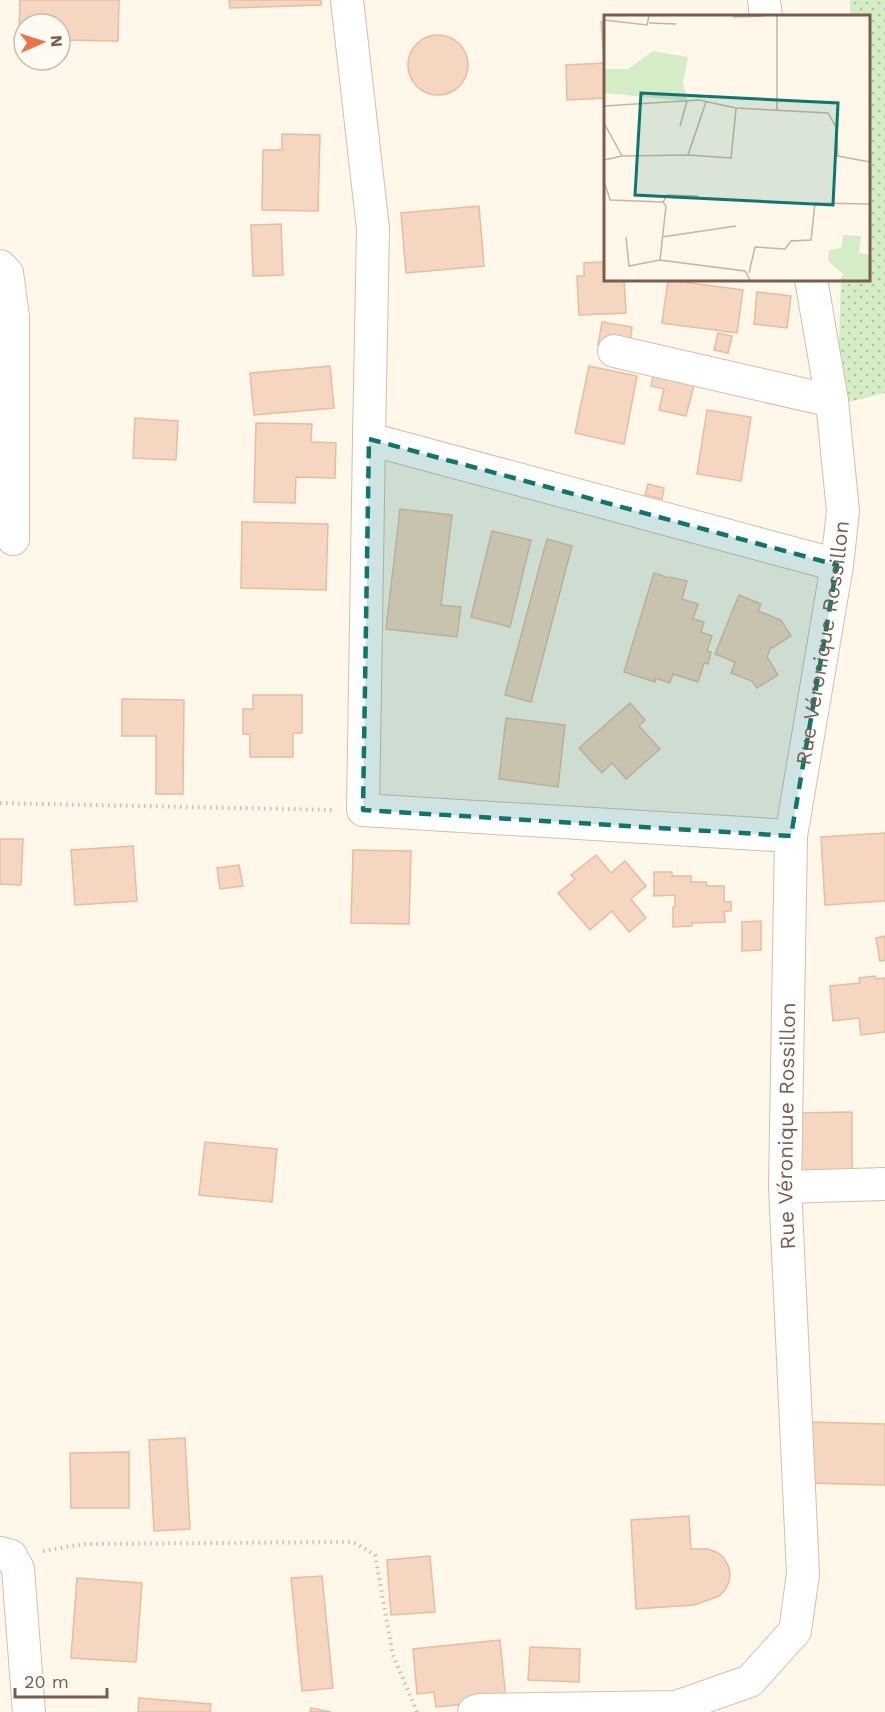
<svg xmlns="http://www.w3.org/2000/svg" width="885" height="1712" font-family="'Work Sans',sans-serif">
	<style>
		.grass { fill: url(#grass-dots) }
		.building { fill: #f5d6c0; stroke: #e8bd9f; stroke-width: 1.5 }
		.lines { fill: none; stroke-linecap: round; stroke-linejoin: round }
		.minor-casing { stroke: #d2bfae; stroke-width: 34 }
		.path { stroke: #dbbaa2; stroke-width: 4; stroke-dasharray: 1.5 4.5; stroke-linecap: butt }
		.minor { stroke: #fff; stroke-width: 32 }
		.marked { fill: #0f766e; fill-opacity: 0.2; stroke: #0f766e; stroke-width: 4.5; stroke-dasharray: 12 8; stroke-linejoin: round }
		.labels { text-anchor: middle; stroke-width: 4.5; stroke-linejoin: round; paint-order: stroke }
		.street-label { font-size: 21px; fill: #7b5d4b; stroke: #fffaf2 }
		.inset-road { fill: none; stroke: #c6b4a5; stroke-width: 1.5 }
		.view { fill: #0f766e; fill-opacity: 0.15; stroke: #0f766e; stroke-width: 3 }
		.inset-edge { fill: none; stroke: #7b5d4b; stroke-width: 3 }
	</style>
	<defs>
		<pattern id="grass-dots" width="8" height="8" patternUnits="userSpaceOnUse" patternTransform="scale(1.5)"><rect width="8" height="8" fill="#d5edc7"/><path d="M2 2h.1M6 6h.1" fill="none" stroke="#b2c3a4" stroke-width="1.8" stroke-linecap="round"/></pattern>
	</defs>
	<rect width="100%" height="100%" fill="#fef7ea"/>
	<polygon class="grass" points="850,0 885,0 885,393 837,405 841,279 868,279 868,16 850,16"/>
	<g class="building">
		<polygon points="20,0 119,0 118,41 60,40 60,24 24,24 24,39 19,39"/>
		<polygon points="229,0 321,0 321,5 230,8"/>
		<polygon points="601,22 606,22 606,61 604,61"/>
		<circle cx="438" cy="65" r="30"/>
		<polygon points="606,63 606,98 567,100 566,65"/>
		<polygon points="282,134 320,135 318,211 262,210 263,150 282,150"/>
		<polygon points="479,206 484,266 406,273 401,213"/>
		<polygon points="281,224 283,275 253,276 251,225"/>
		<polygon points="603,262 604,275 606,275 606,279 624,279 626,313 579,315 577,276 584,276 584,263"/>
		<polygon points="668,280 743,290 737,333 662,323"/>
		<polygon points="757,292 791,296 787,328 754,324"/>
		<polygon points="602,322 632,327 629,349 598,345"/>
		<polygon points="718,333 732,336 728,353 714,350"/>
		<polygon points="330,366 334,408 254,415 250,373"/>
		<polygon points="589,366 637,376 624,444 575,433"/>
		<polygon points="655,367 696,377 686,416 659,410 664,389 651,386"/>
		<polygon points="707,410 751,417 741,481 697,474"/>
		<polygon points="135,418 178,421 176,460 133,458"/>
		<polygon points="256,423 312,424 311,442 336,443 335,478 296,477 295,503 254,502"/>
		<polygon points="648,484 664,488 662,499 645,495"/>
		<polygon points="400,509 452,515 441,605 461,607 457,637 386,629"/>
		<polygon points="242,522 328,524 326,590 241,588"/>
		<polygon points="492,531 531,540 510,627 471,617"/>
		<polygon points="547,539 572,546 531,702 505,695"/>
		<polygon points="654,573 669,578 670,577 687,581 682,599 698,604 693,619 704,622 701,632 712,636 707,651 711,652 708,664 704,663 698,682 673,674 670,683 655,678 655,682 624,672"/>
		<polygon points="739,595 761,604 758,611 781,620 791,636 772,648 771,647 767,657 778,675 757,688 752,681 731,673 735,662 715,654"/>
		<polygon points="253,695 302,695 302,733 293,733 293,757 250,757 250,734 243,734 243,709 253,709"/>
		<polygon points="122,699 184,700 183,794 156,794 156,736 122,736"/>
		<polygon points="630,703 645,720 639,726 660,749 626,779 612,763 602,773 579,748"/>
		<polygon points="506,718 565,725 558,787 499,779"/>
		<polygon points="885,833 885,901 825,905 821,837"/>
		<polygon points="0,839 23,839 21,885 0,884"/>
		<polygon points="133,846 137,901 75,905 71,850"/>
		<polygon points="353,850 411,851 409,924 351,923"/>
		<polygon points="596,855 611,873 625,861 646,886 631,899 646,918 629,932 612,911 590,930 558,893 575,879 571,875"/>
		<polygon points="239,865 243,886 220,889 217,868"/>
		<polygon points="654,872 672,872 672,876 691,876 691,882 706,882 707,886 724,886 724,902 731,902 731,911 724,911 725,922 692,923 692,926 673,927 673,907 675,906 675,895 654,896"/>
		<polygon points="761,921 761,950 742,951 742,922"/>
		<polygon points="885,936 885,960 880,961 876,938"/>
		<polygon points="875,976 876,979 885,978 885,1032 861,1035 859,1018 833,1021 830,986 860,983 859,978"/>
		<polygon points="852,1112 852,1178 813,1179 796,1166 795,1113"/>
		<polygon points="205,1142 277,1149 272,1202 199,1195"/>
		<polygon points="808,1422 885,1424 885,1485 807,1483"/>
		<polygon points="185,1438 190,1529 154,1531 149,1440"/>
		<polygon points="129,1452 129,1508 71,1508 70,1453"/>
		<polygon points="689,1516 691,1549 708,1549 716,1552 723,1557 728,1565 730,1573 729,1582 725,1590 719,1596 694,1605 636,1609 631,1520"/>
		<polygon points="430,1556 435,1612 391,1615 387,1560"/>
		<polygon points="322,1576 333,1688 302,1691 291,1578"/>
		<polygon points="77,1578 142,1583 136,1662 71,1658"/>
		<polygon points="500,1640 506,1700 436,1707 434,1692 417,1694 413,1649"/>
		<polygon points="530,1647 580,1649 579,1682 528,1680"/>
		<polygon points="139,1698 211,1704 210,1712 138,1712"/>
		<polygon points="311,1708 331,1712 310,1712"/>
	</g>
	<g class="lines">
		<defs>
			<g id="minor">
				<polyline points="347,0 373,229 369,439 837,565"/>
				<polyline points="764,0 766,16"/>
				<polyline points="0,266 7,273 13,317 13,539"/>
				<polyline points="614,351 832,401"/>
				<polyline points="369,439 363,810 791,836"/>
				<polyline points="785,1187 885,1184"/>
				<polyline points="0,1553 11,1556 18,1569 29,1712"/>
				<path id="s1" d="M474,1712L480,1710L676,1707L750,1681L795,1631L803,1574L785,1187L791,836L837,565L843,511L832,401L811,279"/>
			</g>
		</defs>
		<use href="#minor" class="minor-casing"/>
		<g class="path">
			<polyline points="0,803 332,810"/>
			<polyline points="43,1551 84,1544 353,1542 375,1555 393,1655 417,1712"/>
		</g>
		<use href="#minor" class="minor"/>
	</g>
	<path class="marked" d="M369,439L837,565L791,836L363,810Z"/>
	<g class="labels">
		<g class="street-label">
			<text dy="7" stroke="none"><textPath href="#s1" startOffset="1340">Rue Véronique Rossillon</textPath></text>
			<text dy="7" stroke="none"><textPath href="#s1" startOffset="854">Rue Véronique Rossillon</textPath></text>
		</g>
	</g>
	<g transform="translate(604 15)">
		<rect width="266" height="266" fill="#fef7ea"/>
		<path d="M49,36L84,42L79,67L83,86L0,78V54H24Z" fill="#d5edc7"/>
		<path d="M239,220L257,221L255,238L265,239V265H236L239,259L224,246L225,235L237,233Z" fill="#d5edc7"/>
		<path class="inset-road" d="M129,2L159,1M0,5L43,10L45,1M45,8L72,9M0,91L95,85L132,93L224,98L232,112L234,141L266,147M173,96V1M0,108L18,141L84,140L102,87M76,111L83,86M84,140L127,143L132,94M0,145L18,141M0,166L6,185L59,187L62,191L56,245L141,256L146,265M59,187L63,180L94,181M22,222L25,251L56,245M58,222L132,211M145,258L151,232L181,234L187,226L207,225L211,188L266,189"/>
		<path class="view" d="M37,78L234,88L229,190L31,180Z"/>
		<rect width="266" height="266" class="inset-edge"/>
	</g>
	<g transform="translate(42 42) rotate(87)"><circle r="28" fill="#fffaf2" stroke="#cabbaf" stroke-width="1.5"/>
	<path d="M0-4.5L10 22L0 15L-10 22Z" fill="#ed734a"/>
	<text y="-9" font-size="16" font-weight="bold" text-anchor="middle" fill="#7b5d4b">N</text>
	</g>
	<path d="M15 1688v9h92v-9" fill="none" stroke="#7b5d4b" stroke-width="3"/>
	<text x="24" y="1688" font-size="18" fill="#7b5d4b" stroke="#fffaf2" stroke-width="4.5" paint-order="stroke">20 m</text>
</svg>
